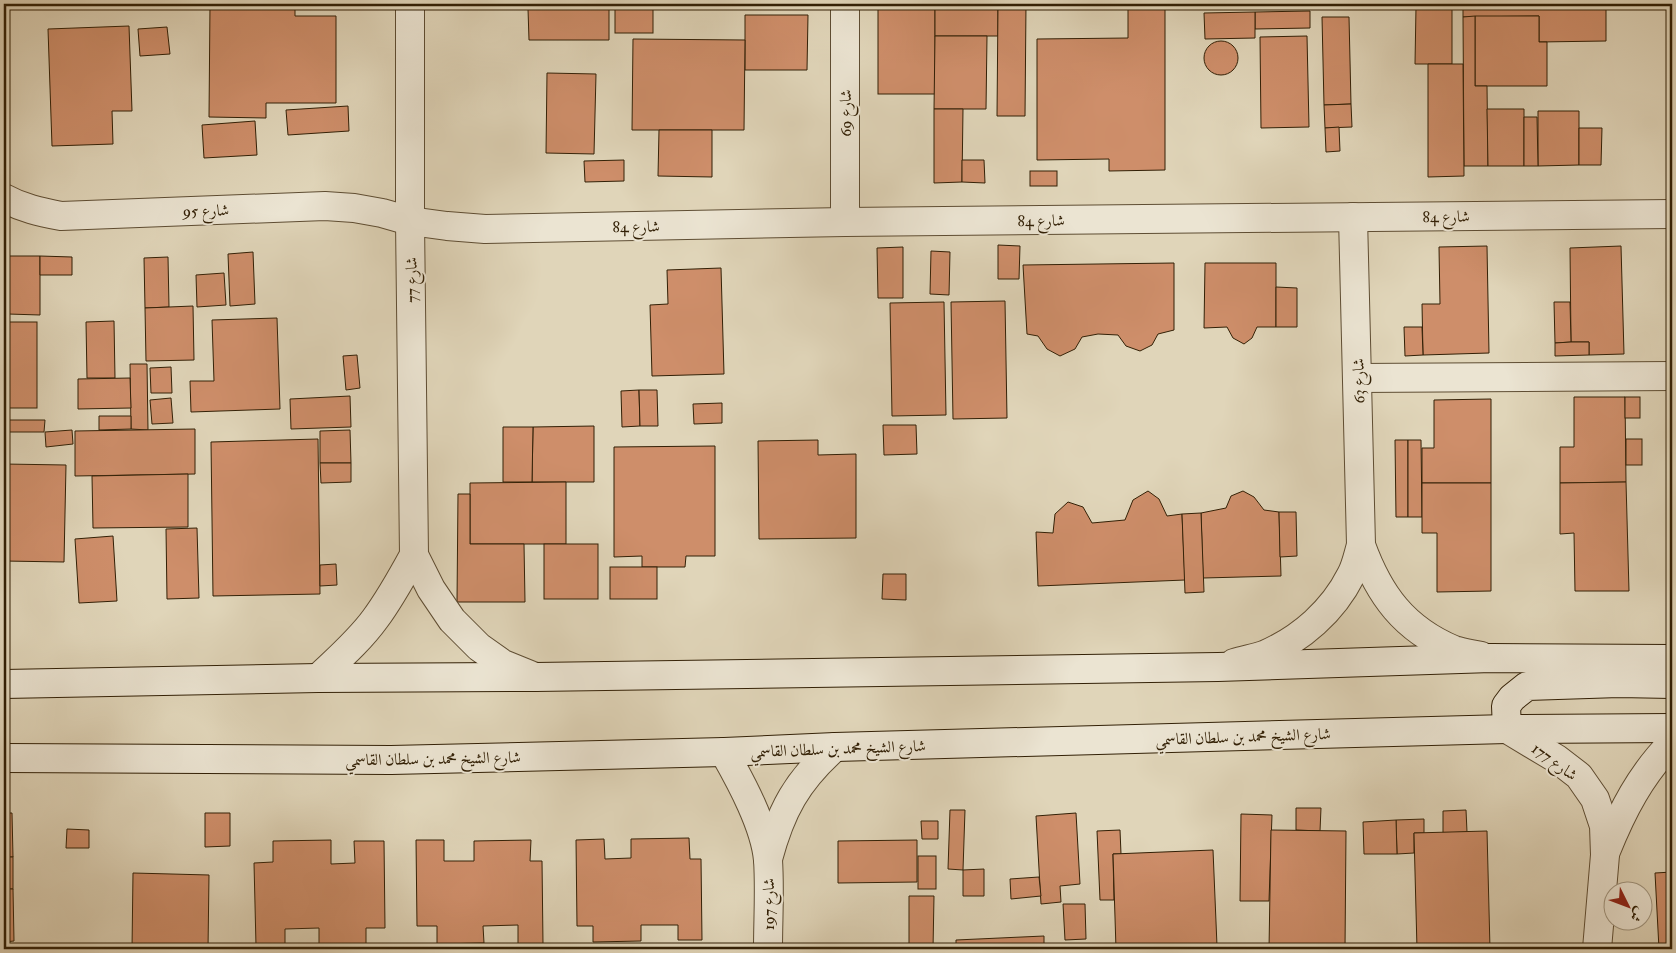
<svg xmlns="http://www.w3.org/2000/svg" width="1676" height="953" font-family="'IM FELL Double Pica',Amiri,serif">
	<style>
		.building { fill: #ce8e6a; stroke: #322006 }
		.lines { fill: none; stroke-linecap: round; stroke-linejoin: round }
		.street-casing { stroke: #5e4d33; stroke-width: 30 }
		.secondary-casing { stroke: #322006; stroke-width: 30 }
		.street { stroke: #ebe4d2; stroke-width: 28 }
		.secondary { stroke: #ebe4d2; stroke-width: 28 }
		.labels { text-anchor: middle; stroke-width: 4; stroke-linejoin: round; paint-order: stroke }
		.street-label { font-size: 16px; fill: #322006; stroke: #ebe4d2 }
	</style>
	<rect width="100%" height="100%" fill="#e0d5b9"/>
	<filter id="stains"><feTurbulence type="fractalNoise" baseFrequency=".004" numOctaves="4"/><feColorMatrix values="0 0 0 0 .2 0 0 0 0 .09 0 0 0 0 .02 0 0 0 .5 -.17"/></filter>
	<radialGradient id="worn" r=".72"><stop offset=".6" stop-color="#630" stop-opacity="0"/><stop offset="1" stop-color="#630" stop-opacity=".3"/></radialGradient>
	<g class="building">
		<polygon points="210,4 295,4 295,16 336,16 336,103 266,103 266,118 209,117"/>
		<rect x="615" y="4" width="38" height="29"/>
		<rect x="878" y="4" width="57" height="90"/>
		<rect x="935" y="4" width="63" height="32"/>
		<polygon points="998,4 1026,4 1025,116 997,116"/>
		<rect x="1218" y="4" width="64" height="3"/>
		<polygon points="1282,4 1320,4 1320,8 1282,7"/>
		<polygon points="1463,4 1606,4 1606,41 1539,42 1539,16 1463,17"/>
		<polygon points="1128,5 1165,5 1165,170 1109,171 1109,159 1037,160 1037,39 1128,38"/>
		<polygon points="1416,7 1452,7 1452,64 1415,64"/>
		<polygon points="528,9 609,9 609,40 529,40"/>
		<polygon points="1310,11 1310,28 1255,29 1255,12"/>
		<polygon points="1255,12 1255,38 1205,39 1204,13"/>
		<polygon points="745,15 808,15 807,70 745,70"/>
		<polygon points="1475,16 1539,16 1539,42 1547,42 1547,86 1475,86"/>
		<polygon points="1475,16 1475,86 1487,86 1488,166 1464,166 1463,17"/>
		<polygon points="1322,17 1349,17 1351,104 1324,105"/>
		<polygon points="129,26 132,111 112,111 113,144 52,146 48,29"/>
		<polygon points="167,27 170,54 140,56 138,29"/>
		<polygon points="935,36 987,36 986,109 934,109"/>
		<polygon points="1307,36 1309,127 1261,128 1260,37"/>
		<polygon points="633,39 745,40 744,130 632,130"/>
		<circle cx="1221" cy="58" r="17"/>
		<polygon points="1428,64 1463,64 1464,176 1428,177"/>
		<polygon points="547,73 596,74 594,154 546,153"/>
		<polygon points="1351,104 1352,127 1325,128 1324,105"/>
		<polygon points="348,106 349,131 288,135 286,110"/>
		<polygon points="934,109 963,109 962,182 934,183"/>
		<polygon points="1487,109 1524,109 1524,166 1488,166"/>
		<polygon points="1538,111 1579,111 1579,165 1538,166"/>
		<polygon points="1524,117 1537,117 1538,166 1524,166"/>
		<polygon points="255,121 257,155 204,158 202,125"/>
		<polygon points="1339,127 1340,151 1326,152 1325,128"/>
		<polygon points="1579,128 1602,128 1601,165 1579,165"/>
		<polygon points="659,130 712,130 712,177 658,176"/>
		<polygon points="624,160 624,181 585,182 584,161"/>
		<polygon points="962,160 984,160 985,183 962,182"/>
		<rect x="1030" y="171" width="27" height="15"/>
		<polygon points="998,245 1020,246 1019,279 998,279"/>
		<polygon points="1487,246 1489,353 1423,355 1422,304 1440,304 1439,247"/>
		<polygon points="1621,246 1624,354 1589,355 1589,342 1571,342 1570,248"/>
		<polygon points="903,247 903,298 878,298 877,248"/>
		<polygon points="931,251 950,252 949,295 930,294"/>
		<polygon points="253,252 255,304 230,306 228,254"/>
		<polygon points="9,256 40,256 40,315 8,314"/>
		<polygon points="40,256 72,257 72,275 40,275"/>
		<polygon points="168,257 169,307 145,308 144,258"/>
		<polygon points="1174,263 1174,330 1158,334 1152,345 1140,351 1126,346 1118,335 1098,334 1082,337 1075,349 1060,356 1047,349 1038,336 1027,334 1023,265"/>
		<polygon points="1205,263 1276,263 1276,327 1257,327 1252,338 1244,344 1233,338 1227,327 1204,328"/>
		<polygon points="721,268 724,374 652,376 650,305 668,304 667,270"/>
		<polygon points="224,273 226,305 197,307 196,275"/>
		<polygon points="1276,287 1297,288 1297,327 1276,327"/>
		<polygon points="1005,301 1007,418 953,419 951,302"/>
		<polygon points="944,302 946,415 892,416 890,303"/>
		<polygon points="1554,302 1570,302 1571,342 1555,343"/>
		<polygon points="193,306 194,360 146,361 145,308"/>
		<polygon points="277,318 280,409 191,412 190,381 214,381 212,320"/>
		<polygon points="114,321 115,378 87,378 86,322"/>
		<rect x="4" y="322" width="33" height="86"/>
		<polygon points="1404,327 1422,327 1423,355 1405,356"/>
		<polygon points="1571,342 1589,342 1589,355 1555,356 1555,343"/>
		<polygon points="357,355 360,388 346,390 343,356"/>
		<polygon points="130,364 147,364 148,430 131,429"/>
		<polygon points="171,367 172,393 151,393 150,368"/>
		<polygon points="130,378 131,408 78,409 78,379"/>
		<polygon points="639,390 640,426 622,427 621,391"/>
		<polygon points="639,390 657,390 658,426 640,426"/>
		<polygon points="350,396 351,427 291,429 290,399"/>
		<polygon points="1574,397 1625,397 1626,482 1560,483 1560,447 1574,447"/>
		<rect x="1625" y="397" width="15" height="21"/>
		<polygon points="171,398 173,423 152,424 150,400"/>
		<polygon points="1491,399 1491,483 1422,483 1422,448 1434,448 1434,400"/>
		<polygon points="722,403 722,423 694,424 693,404"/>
		<polygon points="99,416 131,416 131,429 99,430"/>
		<polygon points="4,420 45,420 44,432 4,432"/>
		<polygon points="883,425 916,425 917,454 884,455"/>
		<polygon points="594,426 594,482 532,482 533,427"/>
		<polygon points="503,427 533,427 532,482 503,482"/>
		<polygon points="195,429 195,474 75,476 75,431"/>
		<polygon points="72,430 73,444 46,447 45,432"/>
		<polygon points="350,430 351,463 320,463 320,431"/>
		<polygon points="318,439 320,594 213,596 211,442"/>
		<rect x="1626" y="439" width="16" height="26"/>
		<polygon points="818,440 818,455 856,454 856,538 759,539 758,441"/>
		<polygon points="1395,440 1408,440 1408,517 1396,517"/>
		<polygon points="1408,440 1421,440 1422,517 1408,517"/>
		<polygon points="715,446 715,556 686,556 685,567 642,567 642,556 614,557 614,447"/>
		<polygon points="320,463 351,463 351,482 321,483"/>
		<polygon points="4,464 66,465 64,562 4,561"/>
		<polygon points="188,474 188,527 93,528 92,476"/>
		<polygon points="566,482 566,544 470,544 470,483"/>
		<polygon points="1626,482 1629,591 1575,591 1574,533 1560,534 1560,483"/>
		<polygon points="1422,483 1491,483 1491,591 1437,592 1437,533 1422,533"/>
		<polygon points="1148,491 1159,499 1167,516 1182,514 1185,580 1038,586 1036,532 1053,533 1055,514 1068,502 1083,507 1092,523 1125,520 1133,500"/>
		<polygon points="1243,491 1254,497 1264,510 1279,512 1281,576 1203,578 1201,513 1226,508 1231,496"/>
		<polygon points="458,494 470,494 470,544 524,544 525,602 457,602"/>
		<polygon points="1279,512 1296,512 1297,556 1280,557"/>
		<polygon points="1201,513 1204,592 1185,593 1182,514"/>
		<polygon points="197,528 199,598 167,599 166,529"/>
		<polygon points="113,536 117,601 79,603 75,539"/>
		<rect x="544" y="544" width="54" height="55"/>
		<polygon points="336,564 337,585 320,586 320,565"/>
		<rect x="610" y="567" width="47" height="32"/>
		<polygon points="883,574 906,574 906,600 882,599"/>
		<polygon points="1296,808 1321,808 1320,831 1296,830"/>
		<polygon points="950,810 965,810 963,870 948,869"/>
		<polygon points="1466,810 1467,832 1443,833 1443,811"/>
		<polygon points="4,813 12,813 13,857 4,857"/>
		<polygon points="205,813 230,813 230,846 205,847"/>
		<polygon points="1076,813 1080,884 1060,886 1061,902 1041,904 1036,816"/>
		<polygon points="1241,814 1272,815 1269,901 1240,901"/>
		<polygon points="1424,819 1424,833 1414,833 1414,853 1397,854 1396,820"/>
		<polygon points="1396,820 1397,854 1364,854 1363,822"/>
		<polygon points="921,821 938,821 938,839 922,839"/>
		<polygon points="67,829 89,830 89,848 66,848"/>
		<polygon points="1120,830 1121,854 1113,854 1114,900 1100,900 1097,831"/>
		<polygon points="1271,830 1346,831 1345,949 1269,949"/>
		<polygon points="1487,831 1490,949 1417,949 1414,833"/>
		<polygon points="689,838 690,859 701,859 702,940 678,940 678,925 641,925 641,941 593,942 593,926 577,926 576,840 604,839 605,859 631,858 631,839"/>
		<polygon points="331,840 331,864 355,863 354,841 384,841 385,928 366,928 366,945 319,945 319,928 285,929 285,946 256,946 254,863 273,862 273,841"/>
		<polygon points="416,840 444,840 444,861 474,861 474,841 531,840 530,861 542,861 543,944 518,944 518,925 483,926 484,943 437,944 437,926 417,926"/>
		<polygon points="917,840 917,882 838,883 838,841"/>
		<polygon points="1213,850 1217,946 1116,949 1113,854"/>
		<rect x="918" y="856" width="18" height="33"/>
		<rect x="4" y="857" width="9" height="32"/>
		<polygon points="984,869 984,896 963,896 963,870"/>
		<polygon points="1672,872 1672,949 1659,949 1655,873"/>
		<polygon points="133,873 209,875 208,949 132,949"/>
		<polygon points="1039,877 1041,896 1011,899 1010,879"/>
		<polygon points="4,889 13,889 14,941 4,942"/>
		<polygon points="909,896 934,896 933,949 909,949"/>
		<polygon points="1063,904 1085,904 1086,939 1065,940"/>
		<polygon points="1044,936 1044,949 956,949 956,940"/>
		<polygon points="874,946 874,949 805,949 805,947"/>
	</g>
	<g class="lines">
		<defs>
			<g id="street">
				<polyline points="410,4 410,221 414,555 431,589 452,620 479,647 503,664 535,677"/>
				<polyline points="845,4 845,222"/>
				<path d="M4,198C22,208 40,212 61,216L325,206L354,208L382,213L410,221L447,226L485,229L845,222L1672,214"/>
				<path d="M1353,217L1361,545C1379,595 1404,629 1454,650C1463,653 1472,654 1481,656"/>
				<polyline points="1358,378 1672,376"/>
				<path d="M1234,663C1244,660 1254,658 1264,655C1301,639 1333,611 1351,575C1356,566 1358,555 1361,545"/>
				<path d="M318,678C338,659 359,641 375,619C390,599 402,577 414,555"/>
				<polyline points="1507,729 1557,759 1579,776 1595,799 1604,826 1605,855 1597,949"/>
				<path d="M724,752C741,782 765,826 768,860C770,889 768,920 768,949"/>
				<path d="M1606,851C1622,811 1641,774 1672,743"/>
				<path d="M768,859C781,810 797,781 835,747"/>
			</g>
			<g id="secondary">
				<polyline points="4,684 318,678 535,677 1218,667 1491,658 1672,659"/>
				<polyline points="1507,729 1506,706 1512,698 1527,686 1619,683 1672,684"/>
				<polyline points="4,758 391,760 724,752 835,747 1507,729 1672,728"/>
			</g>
		</defs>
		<use href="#street" class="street-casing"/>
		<use href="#secondary" class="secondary-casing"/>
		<use href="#street" class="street"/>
		<use href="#secondary" class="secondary"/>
	</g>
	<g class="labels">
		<g class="street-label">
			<text transform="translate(845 113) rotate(-90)" y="6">شارع 69</text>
			<text transform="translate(206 210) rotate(-2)" y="6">شارع 95</text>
			<text transform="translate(1446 216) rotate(-1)" y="6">شارع 84</text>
			<text transform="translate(1041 220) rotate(-1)" y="6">شارع 84</text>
			<text transform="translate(636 226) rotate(-1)" y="6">شارع 84</text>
			<text transform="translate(411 280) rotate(-91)" y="6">شارع 77</text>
			<text transform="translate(1358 381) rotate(-91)" y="6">شارع 63</text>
			<text transform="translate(1243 736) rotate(-2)" y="6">شارع الشيخ محمد بن سلطان القاسمي</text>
			<text transform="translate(838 748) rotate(-2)" y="6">شارع الشيخ محمد بن سلطان القاسمي</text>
			<text transform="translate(433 758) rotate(-1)" y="6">شارع الشيخ محمد بن سلطان القاسمي</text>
			<text transform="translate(1555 761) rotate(36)" y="6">شارع 177</text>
			<text transform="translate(768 904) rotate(-90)" y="6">شارع 197</text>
		</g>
	</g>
	<rect width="1676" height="953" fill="none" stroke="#e0d5b9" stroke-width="20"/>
	<rect x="5" y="5" width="1666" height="943" fill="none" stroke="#322006" stroke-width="2.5"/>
	<rect x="10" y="10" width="1656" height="933" fill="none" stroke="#322006"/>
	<g transform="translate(1628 906) rotate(132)"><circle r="24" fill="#ebe4d2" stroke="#a19680"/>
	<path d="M0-4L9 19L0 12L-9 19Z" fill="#8f2418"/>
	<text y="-8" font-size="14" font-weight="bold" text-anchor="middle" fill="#322006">ش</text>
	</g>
	<rect width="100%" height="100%" filter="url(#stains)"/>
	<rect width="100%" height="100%" fill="url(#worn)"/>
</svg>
